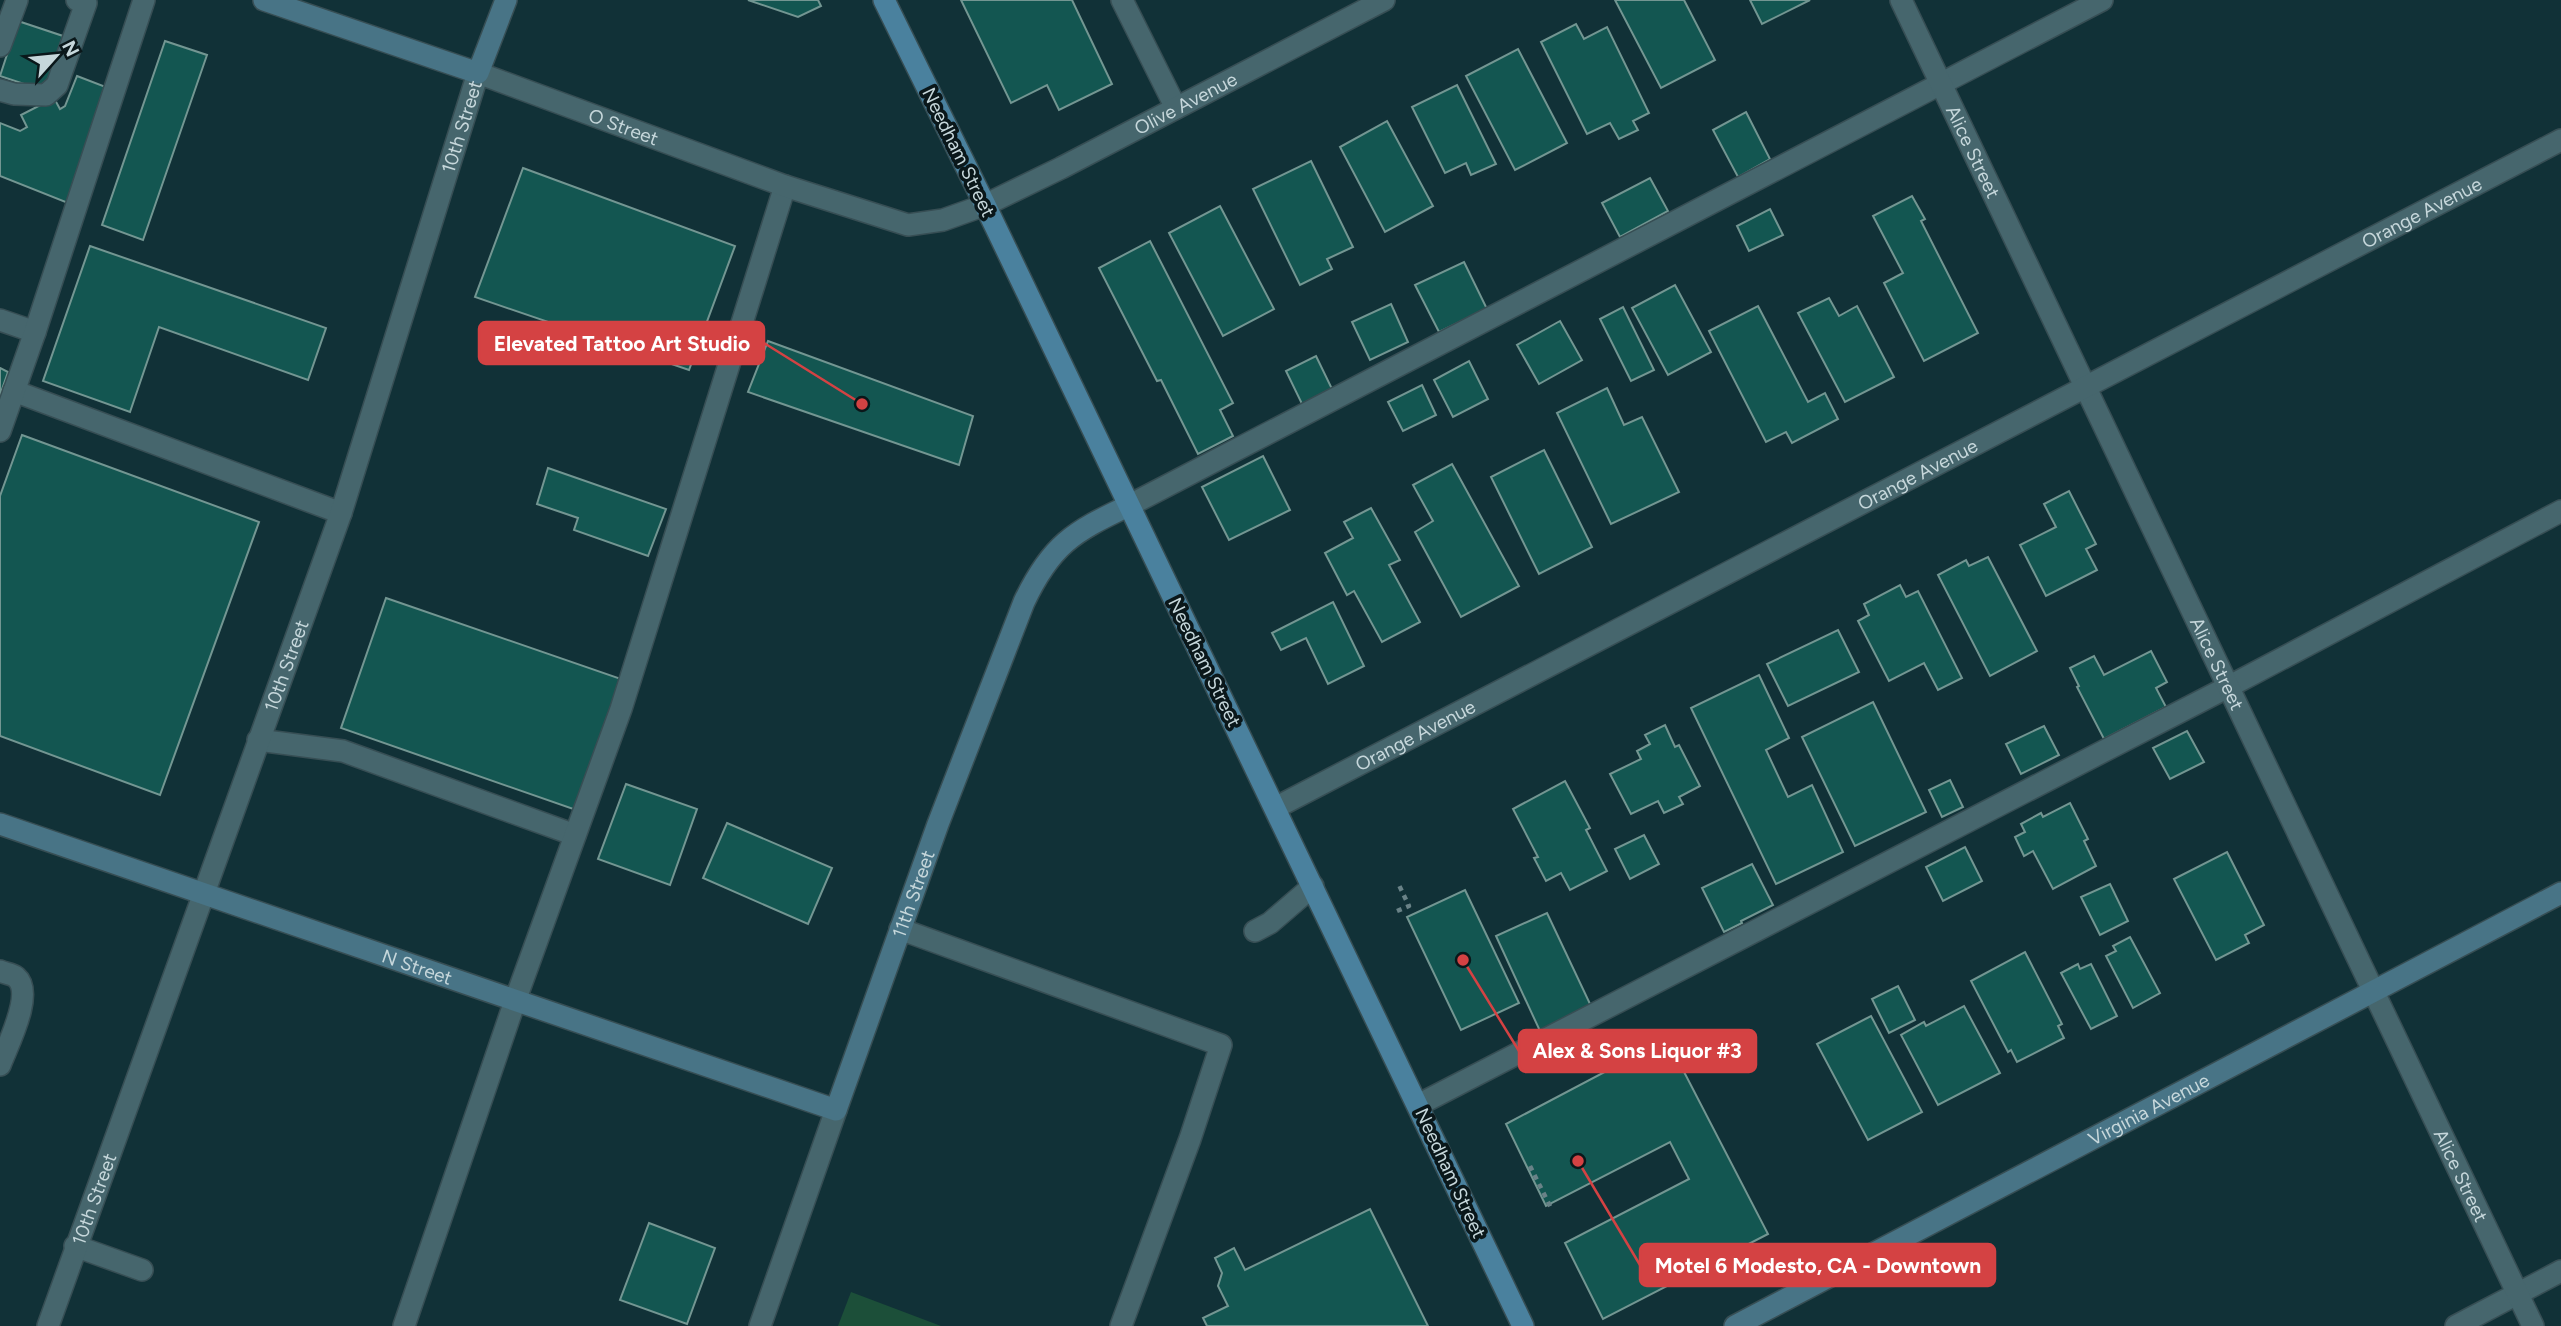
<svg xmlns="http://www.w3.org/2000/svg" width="2561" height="1326" font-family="Figtree,sans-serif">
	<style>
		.green { fill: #1c4f39 }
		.building { fill: #135651; stroke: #739692; stroke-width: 2 }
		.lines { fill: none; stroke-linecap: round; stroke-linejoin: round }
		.lane-casing { stroke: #374e54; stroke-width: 24 }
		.street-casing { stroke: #374e54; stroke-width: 24 }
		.secondary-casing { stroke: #374e54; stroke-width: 24 }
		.primary-casing { stroke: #374e54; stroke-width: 24 }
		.path { stroke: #698287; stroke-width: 4.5; stroke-dasharray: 5 5; stroke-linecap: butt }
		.lane { stroke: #46666d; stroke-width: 21 }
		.street { stroke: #46666d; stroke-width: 21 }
		.secondary { stroke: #487486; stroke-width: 21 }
		.primary { stroke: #4a819e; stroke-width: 21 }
		.labels { text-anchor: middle; stroke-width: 7; stroke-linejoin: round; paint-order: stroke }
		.street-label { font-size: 19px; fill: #c6d7db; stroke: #0a171a }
		.leader { fill: none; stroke: #d44243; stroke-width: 2.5 }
		.callout-dot { fill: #d44243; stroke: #0a171a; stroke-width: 2.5 }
		.callout { fill: #d44243; stroke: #d44243; stroke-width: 2.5 }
		.callout-label { font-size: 21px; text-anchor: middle; font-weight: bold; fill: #fff }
	</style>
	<rect width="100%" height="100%" fill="#113137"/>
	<polygon class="green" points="851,1292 941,1326 838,1326"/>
	<g class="building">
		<polygon points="748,0 818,0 821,6 798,17"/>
		<polygon points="961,0 1072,0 1112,84 1059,110 1047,85 1011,103"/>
		<polygon points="1615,0 1684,0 1715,60 1661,88"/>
		<polygon points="1750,0 1810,0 1762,24"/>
		<polygon points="18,21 63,36 45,91 0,76"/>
		<polygon points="1576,24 1584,39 1607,27 1649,113 1633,121 1638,130 1619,139 1610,123 1587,134 1541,42"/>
		<polygon points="165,41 207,55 143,240 102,225"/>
		<polygon points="1518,49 1567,143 1515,170 1466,76"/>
		<polygon points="77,76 111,89 68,203 0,176 0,123 20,131 27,127 21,115 54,98 60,109 65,106"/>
		<polygon points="1457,85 1496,164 1471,175 1466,163 1445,173 1412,107"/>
		<polygon points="1746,112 1770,159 1738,177 1713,130"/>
		<polygon points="1387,121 1433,206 1385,232 1340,147"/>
		<polygon points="1311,161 1353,247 1327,259 1332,269 1300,285 1253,189"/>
		<polygon points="523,168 735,246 689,370 475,297"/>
		<polygon points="1650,178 1668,211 1620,237 1602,203"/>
		<polygon points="1912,196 1925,219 1921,221 1978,333 1924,361 1884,283 1903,273 1873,216"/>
		<polygon points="1220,206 1274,309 1223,336 1169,233"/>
		<polygon points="1770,209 1783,235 1749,251 1737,226"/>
		<polygon points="1150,241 1233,403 1220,410 1233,436 1198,454 1161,380 1157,381 1099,268"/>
		<polygon points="90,246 326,328 308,380 159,327 130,412 43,381"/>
		<polygon points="1464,262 1487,309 1439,332 1415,285"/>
		<polygon points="1675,285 1711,352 1668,375 1632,308"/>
		<polygon points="1829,298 1839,316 1857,306 1894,377 1845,402 1798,313"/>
		<polygon points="1391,304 1408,342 1370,360 1352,322"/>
		<polygon points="1758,306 1808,402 1825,393 1838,419 1792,443 1786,432 1766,442 1709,331"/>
		<polygon points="1623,307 1654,370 1631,381 1600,319"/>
		<polygon points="1560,321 1582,360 1539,384 1517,345"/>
		<polygon points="768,341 973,416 959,465 748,392"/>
		<polygon points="1316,356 1333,391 1303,406 1286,371"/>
		<polygon points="1469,361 1488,399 1453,417 1434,380"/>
		<polygon points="0,368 8,372 0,395"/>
		<polygon points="1422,385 1436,415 1403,431 1388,402"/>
		<polygon points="1607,388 1624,425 1642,417 1679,492 1611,524 1557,413"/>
		<polygon points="22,435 259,522 160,795 0,736 0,496"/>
		<polygon points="1544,450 1592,547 1539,574 1491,477"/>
		<polygon points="1263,456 1290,510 1229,540 1202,487"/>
		<polygon points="1452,464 1519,586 1461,617 1415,532 1433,521 1413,485"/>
		<polygon points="548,468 666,509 648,556 574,530 578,518 537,504"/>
		<polygon points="2069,491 2096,544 2086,549 2097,570 2046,596 2020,545 2056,527 2044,504"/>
		<polygon points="1371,508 1400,560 1389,565 1420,622 1382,642 1354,591 1347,595 1325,553 1353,538 1344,522"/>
		<polygon points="1988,557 2037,651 1990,676 1938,575 1966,560 1969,566"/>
		<polygon points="1900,585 1906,597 1918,591 1962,678 1938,690 1924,663 1889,681 1858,621 1869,615 1864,604"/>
		<polygon points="386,598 624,680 579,811 341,728"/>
		<polygon points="1333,602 1364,666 1328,684 1306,638 1281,650 1272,633"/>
		<polygon points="1838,630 1859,672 1788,706 1767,664"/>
		<polygon points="2151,651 2167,682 2156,688 2166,707 2104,739 2077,687 2079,686 2070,668 2094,656 2104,675"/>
		<polygon points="1759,675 1789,738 1766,750 1788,797 1812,785 1843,852 1776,884 1691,708"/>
		<polygon points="1873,702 1926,812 1855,846 1802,737"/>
		<polygon points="1665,725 1675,747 1679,745 1700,786 1679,797 1683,804 1664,813 1658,801 1631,814 1610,774 1641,759 1637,751 1650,744 1645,735"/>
		<polygon points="2044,726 2059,755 2021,774 2006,744"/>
		<polygon points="2187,731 2204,762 2170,779 2153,748"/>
		<polygon points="1950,780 1963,807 1942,817 1929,790"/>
		<polygon points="1565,781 1590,828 1586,830 1607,871 1570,890 1561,873 1546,881 1534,858 1538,857 1513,809"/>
		<polygon points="626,784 697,809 670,885 598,859"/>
		<polygon points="2070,803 2088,839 2084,841 2096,866 2053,889 2033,851 2024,856 2015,837 2025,832 2021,824 2041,813 2043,817"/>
		<polygon points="727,823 832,868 808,924 703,878"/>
		<polygon points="1644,835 1659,864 1630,879 1615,849"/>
		<polygon points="1965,847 1982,881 1943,901 1926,867"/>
		<polygon points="2227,852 2264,925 2245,935 2249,943 2216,960 2174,879"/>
		<polygon points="1752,864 1773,905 1741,921 1742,923 1724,932 1702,888"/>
		<polygon points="2110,884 2128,921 2100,935 2081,897"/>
		<polygon points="1465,890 1519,1003 1461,1030 1407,917"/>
		<polygon points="1547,913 1591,1006 1540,1031 1496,936"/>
		<polygon points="2130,937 2160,993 2133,1008 2106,956 2116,951 2113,946"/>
		<polygon points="2025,952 2062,1024 2058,1026 2064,1038 2017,1062 2011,1050 2008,1052 1971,981"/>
		<polygon points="2078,964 2080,969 2091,964 2117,1016 2091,1029 2061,973"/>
		<polygon points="1898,986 1915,1020 1889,1033 1872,999"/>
		<polygon points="1964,1006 2000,1073 1938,1105 1901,1035 1924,1022 1926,1026"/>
		<polygon points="1871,1016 1922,1112 1868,1140 1817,1044"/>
		<polygon points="1667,1039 1768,1234 1603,1319 1565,1243 1689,1179 1670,1142 1546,1206 1506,1124"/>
		<polygon points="1370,1209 1428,1326 1207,1326 1203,1318 1228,1306 1218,1286 1222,1273 1215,1258 1234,1248 1245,1270"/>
		<polygon points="649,1223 715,1248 687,1324 620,1300"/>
	</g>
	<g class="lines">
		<defs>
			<g id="lane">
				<polyline points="1122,0 1176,108"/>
				<polyline points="0,46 17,0"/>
				<polyline points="0,90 14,94 46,95 57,85 86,3 77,0"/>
				<polyline points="0,320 35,332"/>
				<polyline points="14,391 341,513"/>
				<polyline points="0,431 35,332 144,0"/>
				<polyline points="1128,506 2102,0"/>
				<polyline points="258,740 343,751 575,835"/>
				<polyline points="900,929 1221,1045 1190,1139 1121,1326"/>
				<polyline points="1255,931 1270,923 1313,886"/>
				<path d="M0,971C4,973 12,974 16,977C35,993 7,1046 0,1065"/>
				<polyline points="1418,1105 2228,687 2561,511"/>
				<polyline points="75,1246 142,1270"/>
				<polyline points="404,1326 515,1001 621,709 785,186"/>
				<polyline points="2456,1326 2561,1271"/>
			</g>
			<g id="street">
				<path id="s1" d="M1901,0L2533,1326"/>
				<path id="s2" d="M1275,808L2561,140"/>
				<path id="s3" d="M48,1326L341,513L478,73L785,186L908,225L943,220L985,205L1061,168L1384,0"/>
				<polyline points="760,1326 836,1110"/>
			</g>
			<g id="secondary">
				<polyline points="264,0 478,73 506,0"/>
				<path id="s4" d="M0,824L836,1110L938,824L1024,602C1051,545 1073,532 1128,506"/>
				<path id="s5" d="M1735,1326L2561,893"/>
			</g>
			<polyline id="primary" points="884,0 985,205 1523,1326"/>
		</defs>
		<use href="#lane" class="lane-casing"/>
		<use href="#street" class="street-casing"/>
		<use href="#secondary" class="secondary-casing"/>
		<use href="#primary" class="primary-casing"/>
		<g class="path">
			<polyline points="1397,911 1409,906 1398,883"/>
			<polyline points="1530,1166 1551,1208"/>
		</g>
		<use href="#lane" class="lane"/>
		<use href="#street" class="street"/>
		<use href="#secondary" class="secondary"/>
		<use href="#primary" class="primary"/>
	</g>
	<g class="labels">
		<g class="street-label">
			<text dy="7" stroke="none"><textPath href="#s3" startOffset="2086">Olive Avenue</textPath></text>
			<text dy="7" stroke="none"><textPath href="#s3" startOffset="1480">O Street</textPath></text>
			<text dy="7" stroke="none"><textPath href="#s3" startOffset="1269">10th Street</textPath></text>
			<text dy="7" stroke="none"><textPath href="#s1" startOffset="168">Alice Street</textPath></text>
			<text transform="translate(959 152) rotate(64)" y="7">Needham Street</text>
			<text dy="7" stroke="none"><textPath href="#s2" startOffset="1292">Orange Avenue</textPath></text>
			<text dy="7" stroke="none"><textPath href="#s2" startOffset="724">Orange Avenue</textPath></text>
			<text transform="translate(1205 662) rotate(64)" y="7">Needham Street</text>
			<text dy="7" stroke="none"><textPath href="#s1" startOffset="735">Alice Street</textPath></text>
			<text dy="7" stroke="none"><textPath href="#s3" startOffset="702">10th Street</textPath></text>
			<text dy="7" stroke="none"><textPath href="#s2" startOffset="158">Orange Avenue</textPath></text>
			<text dy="7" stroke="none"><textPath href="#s4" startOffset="1113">11th Street</textPath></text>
			<text dy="7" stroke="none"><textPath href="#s4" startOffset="441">N Street</textPath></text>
			<text dy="7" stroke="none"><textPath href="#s5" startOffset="467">Virginia Avenue</textPath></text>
			<text transform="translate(1451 1173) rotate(65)" y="7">Needham Street</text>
			<text dy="7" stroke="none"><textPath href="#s1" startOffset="1302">Alice Street</textPath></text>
			<text dy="7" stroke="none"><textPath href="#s3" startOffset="135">10th Street</textPath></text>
		</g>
	</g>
	<path class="leader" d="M862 404L764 343M1463 960L1519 1051M1578 1161L1640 1265"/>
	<g class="callout-dot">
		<circle cx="862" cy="404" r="7"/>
		<circle cx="1463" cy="960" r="7"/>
		<circle cx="1578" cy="1161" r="7"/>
	</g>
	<g class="callout">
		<rect x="479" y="322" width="285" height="42" rx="7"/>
		<rect x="1519" y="1030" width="237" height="42" rx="7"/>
		<rect x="1640" y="1244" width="355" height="42" rx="7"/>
	</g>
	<g class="callout-label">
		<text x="622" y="351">Elevated Tattoo Art Studio</text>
		<text x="1637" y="1058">Alex &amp; Sons Liquor #3</text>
		<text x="1818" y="1273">Motel 6 Modesto, CA - Downtown</text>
	</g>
	<g transform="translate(56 56) rotate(63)" stroke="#0a171a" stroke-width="5" paint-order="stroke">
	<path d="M0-5L12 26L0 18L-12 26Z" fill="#c6d7db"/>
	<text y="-10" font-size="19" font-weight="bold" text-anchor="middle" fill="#c6d7db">N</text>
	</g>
</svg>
